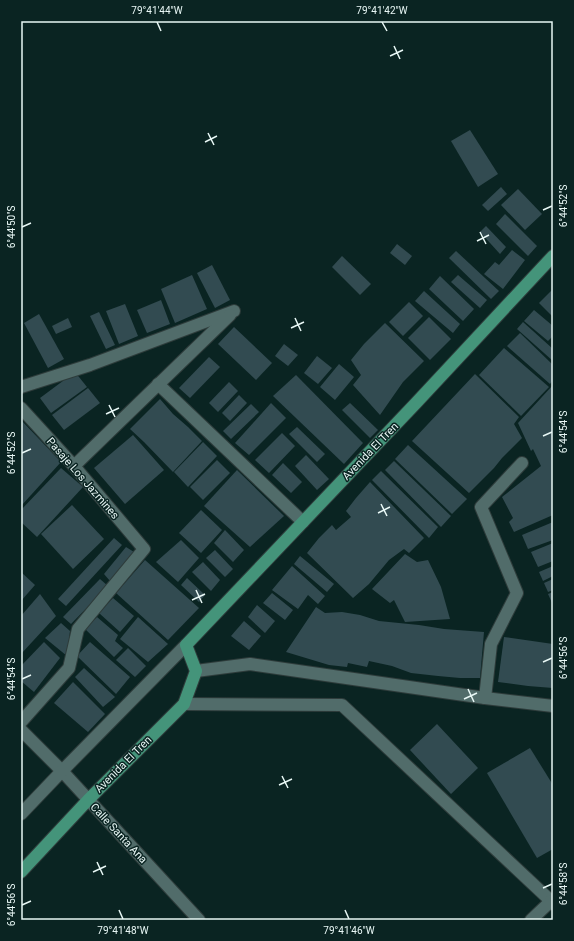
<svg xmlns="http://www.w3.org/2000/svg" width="574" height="941" font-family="Roboto,sans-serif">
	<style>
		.building { fill: #324b51 }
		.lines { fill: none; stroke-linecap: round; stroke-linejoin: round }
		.minor-casing { stroke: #2e3c3b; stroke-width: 14 }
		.major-casing { stroke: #2e3c3b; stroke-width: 14 }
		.minor { stroke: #516c6a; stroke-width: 12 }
		.major { stroke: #44947a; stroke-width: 12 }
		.ticks { fill: none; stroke: #e8f7f5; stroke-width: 1.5 }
		.labels { text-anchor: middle; stroke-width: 3; stroke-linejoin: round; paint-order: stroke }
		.street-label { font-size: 11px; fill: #e8f7f5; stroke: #0a2422 }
		.neatline { fill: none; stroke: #e8f7f5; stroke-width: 1.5 }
		.ticks-label { font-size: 10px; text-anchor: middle; fill: #e8f7f5 }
	</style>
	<rect width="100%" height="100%" fill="#0a2422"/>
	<g class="building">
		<polygon points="470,130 498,174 478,187 451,141"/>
		<polygon points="501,187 507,194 488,211 482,205"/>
		<polygon points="518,189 542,214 525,230 501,205"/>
		<polygon points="505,214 537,246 528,256 496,224"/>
		<polygon points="486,226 506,247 500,254 480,232"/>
		<polygon points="397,244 412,256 405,265 390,253"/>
		<polygon points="512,250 525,260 503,289 484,274 495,262 499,265"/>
		<polygon points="456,251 499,291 491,299 449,258"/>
		<polygon points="342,256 371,284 360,295 332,267"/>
		<polygon points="212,265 230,300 215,308 197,273"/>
		<polygon points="192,275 207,309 175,323 161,289"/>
		<polygon points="458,275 487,300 480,308 451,282"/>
		<polygon points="440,276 474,309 463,321 429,289"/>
		<polygon points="553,289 553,317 539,303"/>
		<polygon points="424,291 460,324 453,333 415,301"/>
		<polygon points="161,300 170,324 147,333 137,310"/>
		<polygon points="409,302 423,316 403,336 389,322"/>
		<polygon points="125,304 138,336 119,344 106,311"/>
		<polygon points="534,310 553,326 553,336 548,341 524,321"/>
		<polygon points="99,312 115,345 106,349 90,316"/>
		<polygon points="39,314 64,359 48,368 24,323"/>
		<polygon points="429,317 451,339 430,360 408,338"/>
		<polygon points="68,318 72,327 56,334 52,326"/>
		<polygon points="523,322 553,349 553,361 517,329"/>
		<polygon points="385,323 424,361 403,382 380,415 353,385 361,375 351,360 364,344"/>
		<polygon points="234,327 272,363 256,380 218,344"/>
		<polygon points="520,333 553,365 553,380 550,384 507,346"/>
		<polygon points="284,344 298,355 288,366 275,356"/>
		<polygon points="504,348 549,387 521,416 479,375"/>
		<polygon points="317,356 332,368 318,384 304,373"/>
		<polygon points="209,357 220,367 190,398 179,388"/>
		<polygon points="339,364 354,377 335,400 320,387"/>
		<polygon points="75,372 87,387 51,413 40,398"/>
		<polygon points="475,374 519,417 514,424 522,438 502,458 494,468 469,493 412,441"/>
		<polygon points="296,375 363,443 344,464 273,396"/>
		<polygon points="229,382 238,391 218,412 209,403"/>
		<polygon points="553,385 553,515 514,532 509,522 513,518 502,497 541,466 533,449 531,451 518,423"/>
		<polygon points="88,388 100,403 64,430 52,415"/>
		<polygon points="239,395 247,403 230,421 222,413"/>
		<polygon points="160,399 173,414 188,427 202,441 173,472 144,442 130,429"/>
		<polygon points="271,403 286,418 249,455 235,443"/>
		<polygon points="350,403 378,430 370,438 342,410"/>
		<polygon points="251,404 259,412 231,439 223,431"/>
		<polygon points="21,420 61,462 21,506"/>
		<polygon points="297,427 325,454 317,462 289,434"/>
		<polygon points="282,433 295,446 269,473 255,460"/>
		<polygon points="133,435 164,470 125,504 94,468"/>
		<polygon points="203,442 217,456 188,487 174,472"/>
		<polygon points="408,445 467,499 452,514 395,459"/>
		<polygon points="306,455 329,479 317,490 295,466"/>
		<polygon points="217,460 230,473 203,500 190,487"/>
		<polygon points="394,461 451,516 441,527 385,470"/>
		<polygon points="283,463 302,482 291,493 272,475"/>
		<polygon points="61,468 83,487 37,537 21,522 21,510"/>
		<polygon points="237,470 284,516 250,547 204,506"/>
		<polygon points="381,471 438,527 429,538 372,480"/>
		<polygon points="370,482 424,538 409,553 404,549 389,560 369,584 353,598 307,553 319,538 332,525 336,530 351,517 346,511 356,498"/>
		<polygon points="72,505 104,539 73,569 41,534"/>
		<polygon points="201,510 222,530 201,553 179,533"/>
		<polygon points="553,522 553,540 528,549 522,535"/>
		<polygon points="225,530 244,550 233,562 214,543"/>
		<polygon points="114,538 122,545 66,606 58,599"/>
		<polygon points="181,540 199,558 178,582 156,562"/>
		<polygon points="553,543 553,561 538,567 531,552"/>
		<polygon points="126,547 134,552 110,581 104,574"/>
		<polygon points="215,550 233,569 225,577 206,558"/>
		<polygon points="405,554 417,562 428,560 441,587 450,619 405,622 394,600 390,603 372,589"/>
		<polygon points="300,556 334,584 327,592 294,564"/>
		<polygon points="145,560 199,608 168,640 116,593"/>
		<polygon points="203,562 220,580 211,591 192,572"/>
		<polygon points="292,566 325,596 318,604 308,595 298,609 272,590"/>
		<polygon points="553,566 553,576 543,581 539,572"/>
		<polygon points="21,572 35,585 21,601"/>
		<polygon points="187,578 205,595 199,602 181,585"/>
		<polygon points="100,579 108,586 71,624 63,617"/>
		<polygon points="553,579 553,590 548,592 544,583"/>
		<polygon points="553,592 553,605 548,594"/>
		<polygon points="272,593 293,610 285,620 263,603"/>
		<polygon points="40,594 56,616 21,654 21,616"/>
		<polygon points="113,598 134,616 120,632 99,613"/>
		<polygon points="257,605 275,621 265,633 248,617"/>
		<polygon points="316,607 325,613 342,612 360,615 379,621 419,625 444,629 484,632 480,678 460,678 438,676 411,673 392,666 369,661 367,667 348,663 347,667 329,665 286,652"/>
		<polygon points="97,617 118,635 115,641 123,648 114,657 85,629"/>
		<polygon points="138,617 168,644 148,662 120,639"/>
		<polygon points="244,621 261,636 249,650 231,636"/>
		<polygon points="61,623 70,631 67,656 45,638"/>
		<polygon points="504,637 553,644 553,688 528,686 498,682"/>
		<polygon points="44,642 60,658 34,692 21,681 21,666"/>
		<polygon points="90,642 130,677 116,694 77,656"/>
		<polygon points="128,648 146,666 135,677 116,660"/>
		<polygon points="84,668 115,697 103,707 75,677"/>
		<polygon points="73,682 105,714 88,732 54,703"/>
		<polygon points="437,724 478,768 451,794 410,750"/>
		<polygon points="530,748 553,785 553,849 537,858 487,773"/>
	</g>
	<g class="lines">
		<defs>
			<g id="minor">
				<polyline points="158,384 303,522"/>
				<polyline points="21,387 90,365 234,311"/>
				<polyline points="21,408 74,466 144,549 78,629 69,668 21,722"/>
				<polyline points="74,466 230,315"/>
				<polyline points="196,671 250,664 485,698 553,706"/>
				<polyline points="485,698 491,644 517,593 481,507 522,463"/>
				<polyline points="184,704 342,705 551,901 553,904"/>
				<polyline points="21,730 62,771 199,920"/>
				<polyline points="21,814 62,771 186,645"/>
				<polyline points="531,920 551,901"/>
			</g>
			<polyline id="major" points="21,872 88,800 184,704 196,671 186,645 416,403 553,256"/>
		</defs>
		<use href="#minor" class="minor-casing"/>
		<use href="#major" class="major-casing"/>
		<use href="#minor" class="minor"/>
		<use href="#major" class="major"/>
	</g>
	<path class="ticks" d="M157,22L161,31M382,22L387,31M394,46L400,59M390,56L403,50M208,133L214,145M205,142L217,136M543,210L552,206M22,227L31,223M480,232L486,244M477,241L489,235M295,318L301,331M291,328L304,322M109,405L115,417M106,414L119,408M543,436L552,432M22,453L31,449M381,504L387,516M378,513L390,507M196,590L202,603M192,600L205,594M543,662L552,658M22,679L31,675M468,689L474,702M464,699L477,693M282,776L288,788M279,785L292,779M97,862L103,875M93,872L106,866M543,888L552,884M22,905L31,901M119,910L123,919M345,910L349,919"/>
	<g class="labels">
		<g class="street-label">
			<text transform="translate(370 451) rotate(-46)" y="4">Avenida El Tren</text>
			<text transform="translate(83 478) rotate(49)" y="4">Pasaje Los Jazmines</text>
			<text transform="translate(123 764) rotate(-45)" y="4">Avenida El Tren</text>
			<text transform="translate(119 833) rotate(47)" y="4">Calle Santa Ana</text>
		</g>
	</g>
	<rect width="574" height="941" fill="none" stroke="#0a2422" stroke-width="44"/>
	<rect x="22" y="22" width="530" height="897" class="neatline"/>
	<g class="ticks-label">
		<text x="157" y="14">79°41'44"W</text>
		<text x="382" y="14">79°41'42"W</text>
		<text transform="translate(563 206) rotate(-90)" y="4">6°44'52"S</text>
		<text transform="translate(11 227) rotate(-90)" y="4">6°44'50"S</text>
		<text transform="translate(563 432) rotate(-90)" y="4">6°44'54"S</text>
		<text transform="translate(11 453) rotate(-90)" y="4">6°44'52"S</text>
		<text transform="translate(563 658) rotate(-90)" y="4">6°44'56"S</text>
		<text transform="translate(11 679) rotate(-90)" y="4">6°44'54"S</text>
		<text transform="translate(563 884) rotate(-90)" y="4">6°44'58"S</text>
		<text transform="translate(11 905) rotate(-90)" y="4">6°44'56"S</text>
		<text x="123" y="934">79°41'48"W</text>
		<text x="349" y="934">79°41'46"W</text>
	</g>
</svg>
